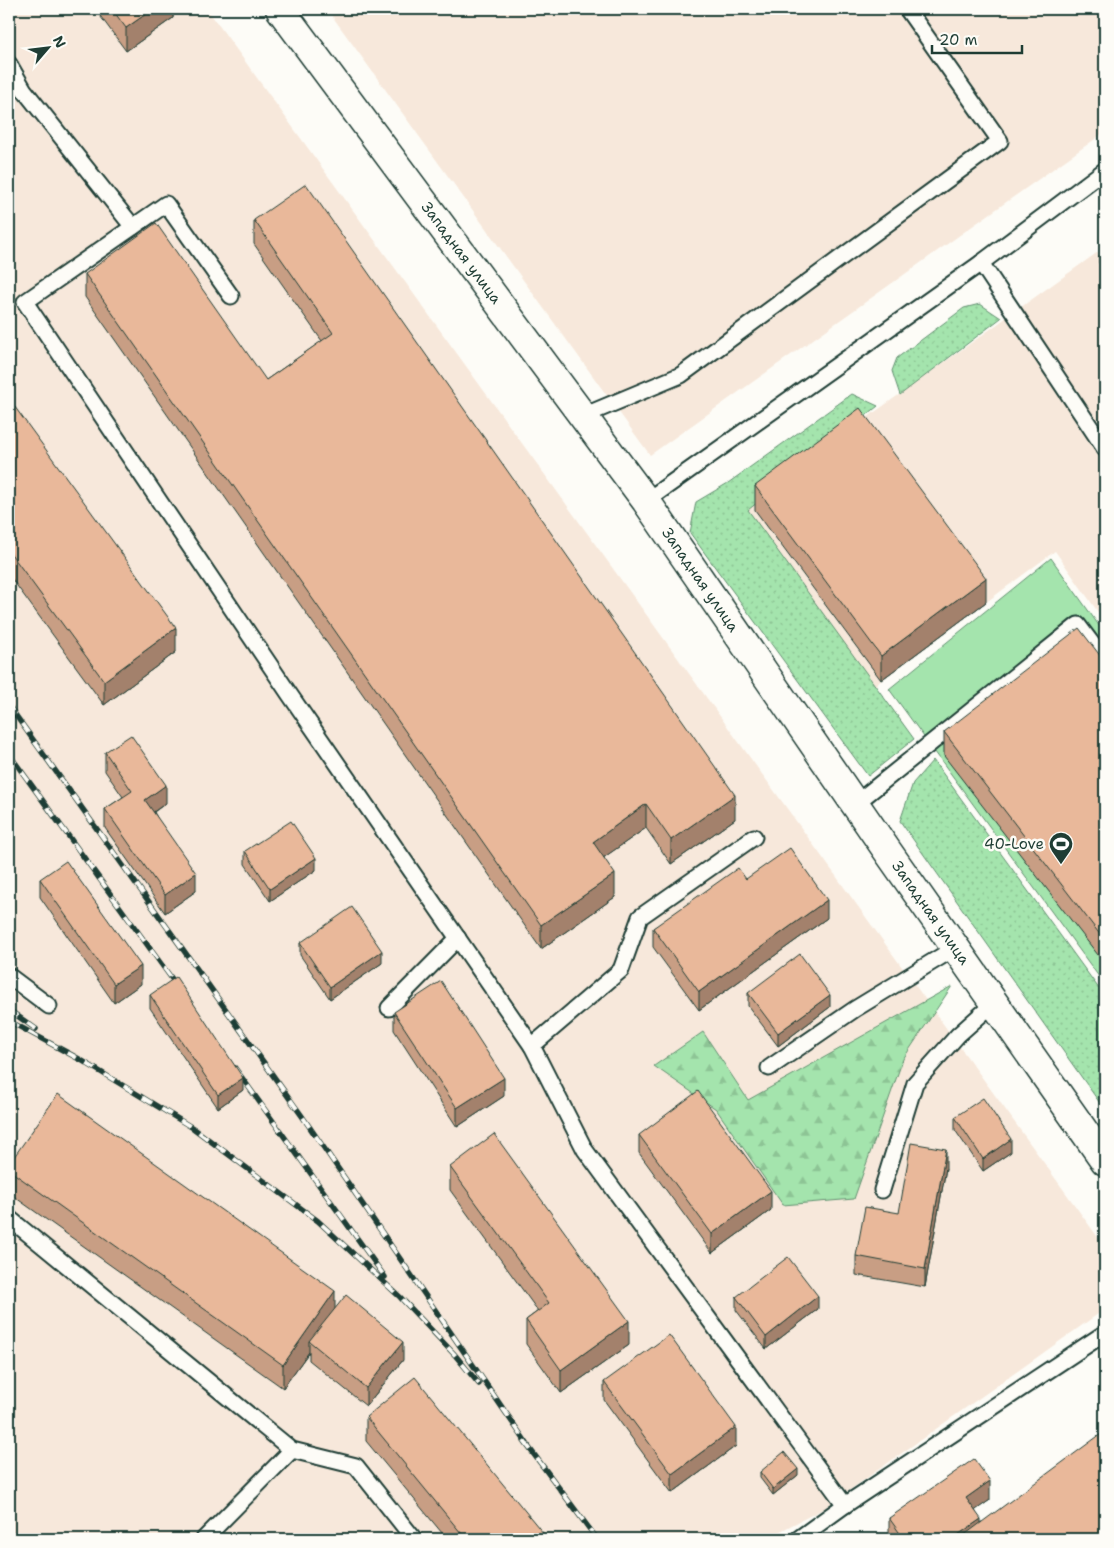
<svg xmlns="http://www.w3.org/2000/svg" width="1114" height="1548" font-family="'Shantell Sans',sans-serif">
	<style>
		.built { fill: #f7e8db }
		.grass { fill: url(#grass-dots); stroke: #629070 }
		.forest { fill: url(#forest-firs); stroke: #629070 }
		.park { fill: #a4e4ad; stroke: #629070 }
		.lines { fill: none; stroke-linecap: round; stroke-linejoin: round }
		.lane-casing { stroke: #1f3d34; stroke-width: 19 }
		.street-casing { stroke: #1f3d34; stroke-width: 31 }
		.lane { stroke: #fdfcf7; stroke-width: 15 }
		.street { stroke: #fdfcf7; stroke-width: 28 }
		.rail-casing { stroke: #1f3d34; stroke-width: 5.5 }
		.rail { stroke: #fdfcf7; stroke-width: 4; stroke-dasharray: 11; stroke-linecap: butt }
		.wall { fill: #c89e84; stroke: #1f3d34 }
		.shaded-wall { fill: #a3816c; stroke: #1f3d34 }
		.building { fill: #e9b89a; stroke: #1f3d34 }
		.labels { text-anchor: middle; stroke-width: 5; stroke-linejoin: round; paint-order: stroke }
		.street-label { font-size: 15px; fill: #1f3d34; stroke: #fdfcf7 }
		.poi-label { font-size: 15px; fill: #1f3d34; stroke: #fdfcf7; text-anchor: end }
	</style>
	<defs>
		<pattern id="grass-dots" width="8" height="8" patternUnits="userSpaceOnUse" patternTransform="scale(1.25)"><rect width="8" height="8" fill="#a4e4ad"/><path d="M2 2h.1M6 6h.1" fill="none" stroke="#8dc495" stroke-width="1.8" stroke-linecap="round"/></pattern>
		<pattern id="forest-firs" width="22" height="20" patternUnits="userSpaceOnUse" patternTransform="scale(1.25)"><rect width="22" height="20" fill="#a4e4ad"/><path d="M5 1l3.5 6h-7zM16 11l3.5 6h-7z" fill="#8dc495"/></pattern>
	</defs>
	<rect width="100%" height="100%" fill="#fdfcf7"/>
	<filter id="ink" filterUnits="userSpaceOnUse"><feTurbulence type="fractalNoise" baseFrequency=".02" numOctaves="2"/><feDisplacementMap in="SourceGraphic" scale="10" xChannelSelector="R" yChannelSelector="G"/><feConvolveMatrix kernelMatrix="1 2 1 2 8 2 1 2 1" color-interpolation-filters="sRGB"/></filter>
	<g filter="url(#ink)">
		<g class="built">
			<polygon points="9,9 207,9 1105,1247 1105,1309 823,1509 765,1539 9,1539"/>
			<polygon points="327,9 1105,9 1105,132 650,455"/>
			<polygon points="1105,247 1105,622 1055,551 870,689 741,508"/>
		</g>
		<g class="grass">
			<polygon points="980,304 1001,318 900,395 892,371 897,358 964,308"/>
			<polygon points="852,394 878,406 748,510 914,739 868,776 690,533 696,502 728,483"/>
			<polygon points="933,760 1105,997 1105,1102 1102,1106 900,821 913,783"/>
		</g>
		<polygon class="forest" points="952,986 903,1059 854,1199 783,1205 716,1109 654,1066 703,1032 748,1100"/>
		<polygon class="park" points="1051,558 1105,634 1105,985 889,689"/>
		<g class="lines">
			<defs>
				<g id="lane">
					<polyline points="9,64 24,90 133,227"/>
					<polyline points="981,263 1105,449"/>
					<polyline points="231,296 166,204 25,302 290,695 532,1046"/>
					<polyline points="583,416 681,375 1000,141 907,9"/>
					<polyline points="646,501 981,263 1105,170"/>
					<polyline points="855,804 1078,625 1105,661"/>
					<polyline points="754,837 640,917 621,970 532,1046 585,1150 845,1505"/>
					<polyline points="9,976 49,1006"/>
					<polyline points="389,1008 458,938"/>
					<polyline points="769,1068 855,1009 955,948"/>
					<polyline points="882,1190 915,1083 958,1035 994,1003"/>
					<polyline points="9,1218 292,1450 356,1466 414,1539"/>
					<polyline points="204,1539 292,1450"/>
					<polyline points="798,1539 845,1505 1105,1333"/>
				</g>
				<g id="street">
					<path id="s1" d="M280,9L646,501L886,849L1105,1161"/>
				</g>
			</defs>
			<use href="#lane" class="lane-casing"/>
			<use href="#street" class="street-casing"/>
			<use href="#lane" class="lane"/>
			<use href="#street" class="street"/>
			<defs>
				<g id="rail">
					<polyline points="9,706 302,1116 528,1445"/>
					<polyline points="9,754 180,990"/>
					<polyline points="9,1010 36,1029"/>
					<polyline points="9,1021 81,1060 193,1128 318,1221 400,1297 455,1355 479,1384"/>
					<polyline points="235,1068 385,1277"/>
					<polyline points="524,1441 597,1539"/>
				</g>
			</defs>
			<use href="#rail" class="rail-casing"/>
			<use href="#rail" class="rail"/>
		</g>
		<g class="wall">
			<polygon points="95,9 173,9 173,18 126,51"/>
			<polygon points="254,220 735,819 671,864 646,828 604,857 615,897 541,949 85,297 85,274 266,380 322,341 254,244"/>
			<polygon points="1105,252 1105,271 1099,263 1099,256"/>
			<polygon points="9,399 176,652 104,705 9,575"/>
			<polygon points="755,486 986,602 881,680 755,510"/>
			<polygon points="1105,662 1105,964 944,756 944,732"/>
			<polygon points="105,752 166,803 154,812 196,891 165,913 105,828 105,809 123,797 105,771"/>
			<polygon points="245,851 316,870 270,901 245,864"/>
			<polygon points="40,879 141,984 114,1003 40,897"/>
			<polygon points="746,879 827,918 699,1010 653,947 653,928"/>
			<polygon points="300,943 382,963 330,999 300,955"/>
			<polygon points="748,993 830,1007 778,1046 748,1006"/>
			<polygon points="150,995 243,1090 218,1108 150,1008"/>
			<polygon points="394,1012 504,1096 457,1127 394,1030"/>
			<polygon points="955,1117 1011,1152 983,1171 955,1130"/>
			<polygon points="639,1135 771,1210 712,1253 639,1153"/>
			<polygon points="9,1164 335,1309 403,1360 366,1406 309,1360 309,1352 283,1388 9,1193"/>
			<polygon points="450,1167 629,1345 561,1393 526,1344 526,1320 538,1311 450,1190"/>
			<polygon points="946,1168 925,1287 856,1275 856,1256 899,1213"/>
			<polygon points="736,1297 818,1309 766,1349 736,1310"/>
			<polygon points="604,1382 736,1446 672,1493 604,1400"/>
			<polygon points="366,1417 548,1539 447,1539 366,1441"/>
			<polygon points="760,1472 798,1475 773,1495 760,1478"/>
			<polygon points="990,1500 975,1510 981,1523 1105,1539 891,1539 889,1537 889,1518"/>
		</g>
		<g class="shaded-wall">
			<polygon points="153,9 173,9 173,18 126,51 126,28"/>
			<polygon points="986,578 986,602 881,680 881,656"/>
			<polygon points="176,628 176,652 104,705 104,681"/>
			<polygon points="166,785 166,803 145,818 145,800"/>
			<polygon points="735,795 735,819 671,864 671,840"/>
			<polygon points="646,804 646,828 593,865 593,842"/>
			<polygon points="316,858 316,870 270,901 270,889"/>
			<polygon points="196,873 196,891 165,913 165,895"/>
			<polygon points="615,874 615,897 541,949 541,925"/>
			<polygon points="827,900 827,918 699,1010 699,992"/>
			<polygon points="382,951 382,963 330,999 330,987"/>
			<polygon points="141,966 141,984 114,1003 114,984"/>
			<polygon points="830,995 830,1007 778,1046 778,1033"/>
			<polygon points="243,1078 243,1090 218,1108 218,1095"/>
			<polygon points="504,1078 504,1096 457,1127 457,1108"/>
			<polygon points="1011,1139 1011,1152 983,1171 983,1159"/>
			<polygon points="946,1149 946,1168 925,1287 925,1269"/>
			<polygon points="771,1191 771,1210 712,1253 712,1234"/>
			<polygon points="335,1291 335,1315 309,1341 309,1352 283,1388 283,1365"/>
			<polygon points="818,1296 818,1309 766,1349 766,1337"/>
			<polygon points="629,1321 629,1345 561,1393 561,1370"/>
			<polygon points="403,1342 403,1360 366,1406 366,1388"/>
			<polygon points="736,1427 736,1446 672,1493 672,1474"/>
			<polygon points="798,1469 798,1475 773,1495 773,1489"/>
			<polygon points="990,1481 990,1500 966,1517 966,1498"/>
			<polygon points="981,1519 981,1537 978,1539 952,1539"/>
		</g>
		<g class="building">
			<polygon points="112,9 153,9 126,28"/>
			<polygon points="306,184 735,795 671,840 646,804 593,842 615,874 541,925 85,274 156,223 266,380 333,333 254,220"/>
			<polygon points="1105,252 1105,265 1099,256"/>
			<polygon points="9,399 176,628 104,681 9,551"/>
			<polygon points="860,408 986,578 881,656 755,486"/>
			<polygon points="1079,628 1105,662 1105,941 944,732"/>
			<polygon points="131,735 166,785 145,800 196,873 165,895 105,809 132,791 105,752"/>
			<polygon points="291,821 316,858 270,889 245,851"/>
			<polygon points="790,848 827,900 699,992 653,928 738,868 746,879"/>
			<polygon points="66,861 141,966 114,984 40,879"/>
			<polygon points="352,907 382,951 330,987 300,943"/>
			<polygon points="800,954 830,995 778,1033 748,993"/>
			<polygon points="176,977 243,1078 218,1095 150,995"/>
			<polygon points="441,981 504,1078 457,1108 394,1012"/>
			<polygon points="698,1091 771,1191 712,1234 639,1135"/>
			<polygon points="58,1094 335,1291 283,1365 9,1170 9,1164"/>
			<polygon points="983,1098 1011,1139 983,1159 955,1117"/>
			<polygon points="494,1134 629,1321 561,1370 526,1320 549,1303 450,1167"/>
			<polygon points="911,1143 946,1149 925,1269 856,1256 865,1207 899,1213"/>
			<polygon points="788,1257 818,1296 766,1337 736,1297"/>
			<polygon points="346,1295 403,1342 366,1388 309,1341"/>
			<polygon points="669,1335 736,1427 672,1474 604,1382"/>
			<polygon points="415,1377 548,1539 466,1539 366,1417"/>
			<polygon points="1105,1431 1105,1539 959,1539"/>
			<polygon points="784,1452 798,1469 773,1489 760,1472"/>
			<polygon points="974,1459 990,1481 966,1498 981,1519 952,1539 904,1539 889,1518"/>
		</g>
	</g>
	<defs>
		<symbol id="stadium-pin" viewBox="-11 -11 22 30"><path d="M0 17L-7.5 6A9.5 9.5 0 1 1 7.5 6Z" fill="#1f3d34" stroke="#fdfcf7"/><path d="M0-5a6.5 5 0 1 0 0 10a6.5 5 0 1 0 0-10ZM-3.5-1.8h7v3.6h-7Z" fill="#fff"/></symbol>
	</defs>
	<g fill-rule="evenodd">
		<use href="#stadium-pin" x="1047" y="830" width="28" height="38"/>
	</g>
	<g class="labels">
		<g class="street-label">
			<text dy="5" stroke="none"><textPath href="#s1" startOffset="304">Западная улица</textPath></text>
			<text dy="5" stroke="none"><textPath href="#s1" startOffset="709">Западная улица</textPath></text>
			<text dy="5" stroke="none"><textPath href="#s1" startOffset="1114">Западная улица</textPath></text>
		</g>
		<g class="poi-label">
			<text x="1044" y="849">40-Love</text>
		</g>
	</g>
	<rect width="1114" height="1548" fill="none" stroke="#fdfcf7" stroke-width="30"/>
	<rect x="15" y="15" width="1084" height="1518" fill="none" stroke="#1f3d34" stroke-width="2" filter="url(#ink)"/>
	<g transform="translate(48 48) rotate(62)" stroke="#fdfcf7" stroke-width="4" paint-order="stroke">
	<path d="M0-4L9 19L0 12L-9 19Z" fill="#1f3d34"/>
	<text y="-8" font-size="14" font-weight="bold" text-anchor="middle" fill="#1f3d34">N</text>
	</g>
	<path d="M932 45v8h90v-8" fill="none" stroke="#1f3d34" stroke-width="2.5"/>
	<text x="939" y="45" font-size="15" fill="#1f3d34" stroke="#fdfcf7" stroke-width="4" paint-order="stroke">20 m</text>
</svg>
